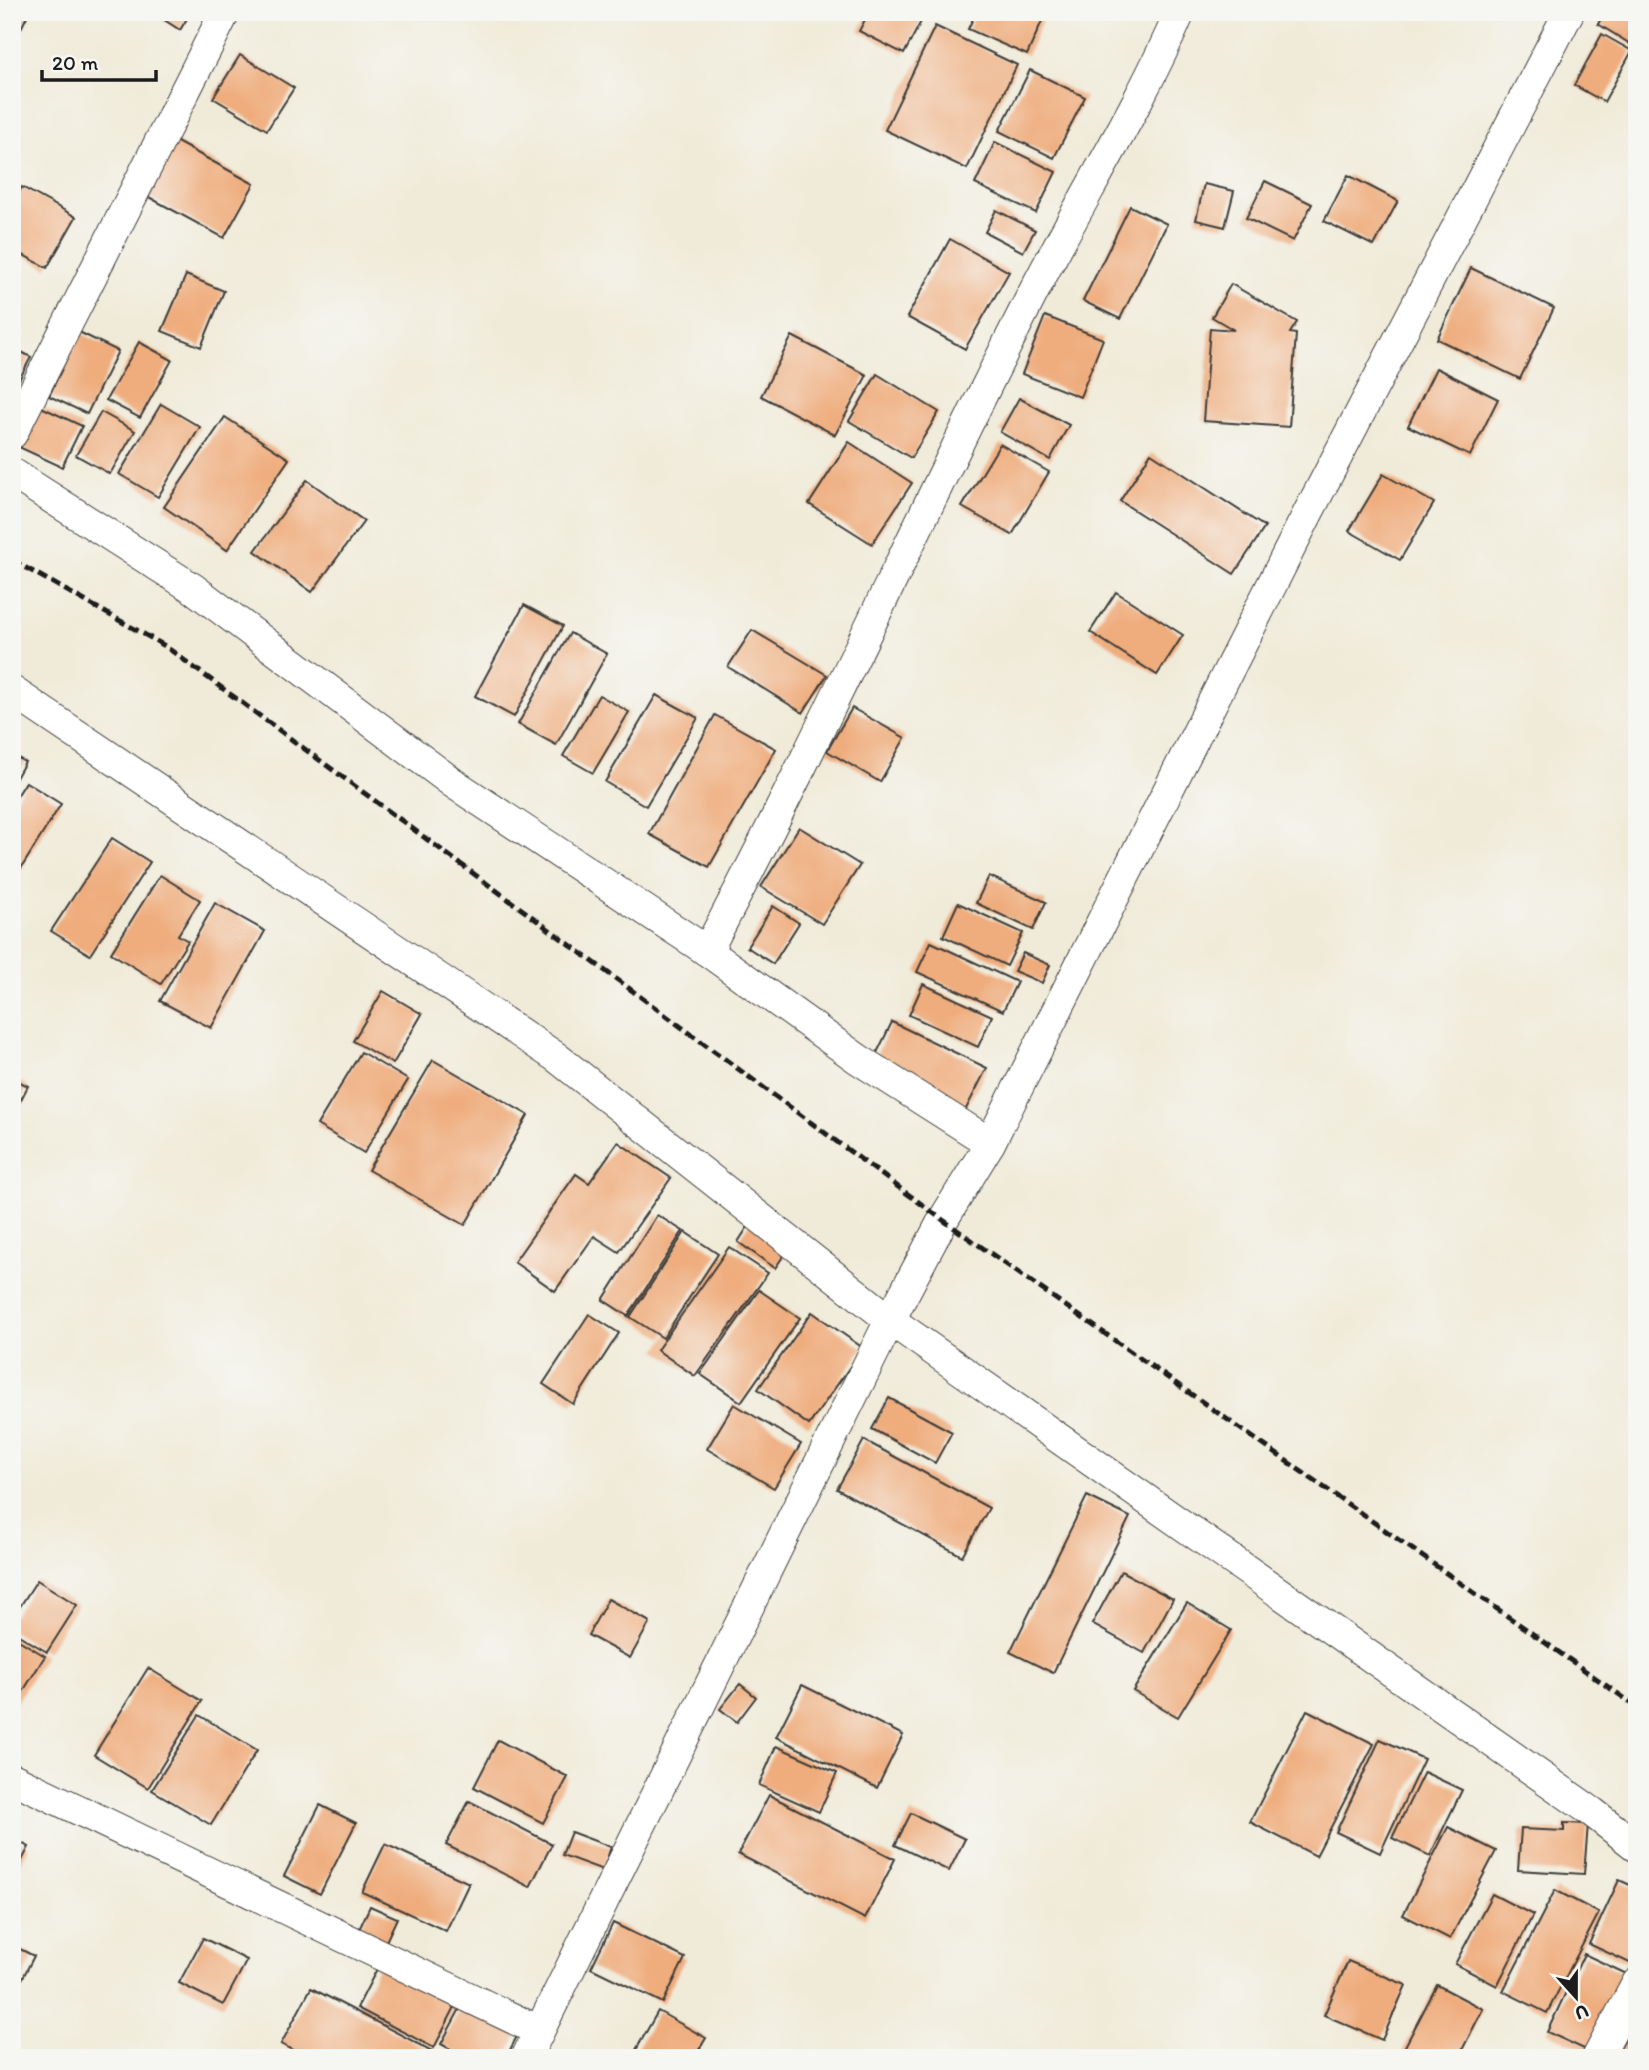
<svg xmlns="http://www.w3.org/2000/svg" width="1649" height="2070" font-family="Itim,sans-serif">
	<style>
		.building { fill: #efac7b }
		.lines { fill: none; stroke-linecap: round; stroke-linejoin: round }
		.street-casing { stroke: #3c3b38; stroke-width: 32 }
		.street { stroke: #fff; stroke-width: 30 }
		.rail { stroke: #1c1c1c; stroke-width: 5; stroke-dasharray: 10 5; stroke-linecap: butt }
	</style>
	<rect width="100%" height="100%" fill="#f6f6f2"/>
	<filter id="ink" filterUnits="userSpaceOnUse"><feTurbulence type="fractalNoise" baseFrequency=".0143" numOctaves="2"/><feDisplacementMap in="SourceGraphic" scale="14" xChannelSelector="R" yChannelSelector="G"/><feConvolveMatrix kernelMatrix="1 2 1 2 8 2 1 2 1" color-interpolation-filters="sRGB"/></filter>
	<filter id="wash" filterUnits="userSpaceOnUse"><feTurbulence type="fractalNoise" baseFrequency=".00686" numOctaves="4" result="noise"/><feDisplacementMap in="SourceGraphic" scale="28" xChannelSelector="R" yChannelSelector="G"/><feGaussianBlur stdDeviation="1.57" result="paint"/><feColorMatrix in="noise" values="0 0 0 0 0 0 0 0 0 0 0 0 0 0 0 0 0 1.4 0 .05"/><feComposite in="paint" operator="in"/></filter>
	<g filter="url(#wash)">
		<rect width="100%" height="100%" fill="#f0ebd9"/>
		<g id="blocks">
			<g class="building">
				<polygon points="12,12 29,12 12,47"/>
				<polygon points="152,12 191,12 180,30"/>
				<polygon points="869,12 926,12 904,54 859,31"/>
				<polygon points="976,12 1046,12 1027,55 968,29"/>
				<polygon points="1605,12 1637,12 1637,48 1598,24"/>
				<polygon points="935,26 1017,65 967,169 885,130"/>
				<polygon points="1602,34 1632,51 1604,102 1574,85"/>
				<polygon points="240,55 294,88 267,130 213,98"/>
				<polygon points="1030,70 1085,97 1054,158 999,131"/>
				<polygon points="175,141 254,184 224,238 145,195"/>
				<polygon points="995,142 1056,172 1036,213 975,184"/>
				<polygon points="1348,175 1398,201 1374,246 1324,221"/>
				<polygon points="1265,181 1312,204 1293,241 1246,218"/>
				<polygon points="1204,184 1234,191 1225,227 1196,220"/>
				<polygon points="22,187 76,217 47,268 12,249 12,204"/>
				<polygon points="1130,206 1167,224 1120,319 1083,301"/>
				<polygon points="996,210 1035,230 1023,252 985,232"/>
				<polygon points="950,239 1009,272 965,349 907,317"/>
				<polygon points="1471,268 1554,308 1520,379 1437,339"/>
				<polygon points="186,275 224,291 201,347 162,331"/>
				<polygon points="1231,284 1297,322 1290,333 1296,334 1289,427 1203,421 1210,328 1234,330 1212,317"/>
				<polygon points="1045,316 1103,339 1080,397 1022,374"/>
				<polygon points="79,332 118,351 87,414 49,396"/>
				<polygon points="792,336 867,375 835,435 761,396"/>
				<polygon points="139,342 172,360 140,418 106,400"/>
				<polygon points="12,347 31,357 12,393"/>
				<polygon points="1436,368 1498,399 1470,456 1408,426"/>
				<polygon points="877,374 939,412 911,458 849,421"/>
				<polygon points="1019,398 1069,425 1050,460 1000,432"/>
				<polygon points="161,404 200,427 158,497 119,474"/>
				<polygon points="39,406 82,426 62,467 19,447"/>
				<polygon points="101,412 135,431 110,474 76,455"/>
				<polygon points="225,417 289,459 227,550 164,507"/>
				<polygon points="849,442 912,483 872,544 809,504"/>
				<polygon points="1000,444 1049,472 1012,535 962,507"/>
				<polygon points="1151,453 1265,527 1234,574 1120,501"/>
				<polygon points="1383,474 1434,503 1400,560 1349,531"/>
				<polygon points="307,480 364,521 312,592 255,551"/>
				<polygon points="1116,592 1183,635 1157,675 1090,632"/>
				<polygon points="524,605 563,626 514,717 475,696"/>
				<polygon points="752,630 827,675 803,713 728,667"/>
				<polygon points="570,633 607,654 556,745 518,724"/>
				<polygon points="599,695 629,712 593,773 563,756"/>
				<polygon points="656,695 698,718 646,806 605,782"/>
				<polygon points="852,708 905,738 880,782 827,751"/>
				<polygon points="715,715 776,749 709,867 649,834"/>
				<polygon points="12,755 25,762 12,785"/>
				<polygon points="26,782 61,804 12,883 12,804"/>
				<polygon points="799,827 860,865 822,924 761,887"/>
				<polygon points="112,838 150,862 90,955 51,931"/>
				<polygon points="160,875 200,900 178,935 188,941 161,984 111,953"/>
				<polygon points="989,876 1046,902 1033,930 976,903"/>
				<polygon points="215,903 265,931 211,1028 160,1001"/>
				<polygon points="958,903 1023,933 1007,966 943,936"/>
				<polygon points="773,906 799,923 773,964 747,947"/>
				<polygon points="931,942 1017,982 1003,1011 917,972"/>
				<polygon points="1023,953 1050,965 1042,983 1014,971"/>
				<polygon points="923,984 992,1016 978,1047 909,1015"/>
				<polygon points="383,991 422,1014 393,1064 353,1041"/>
				<polygon points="892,1022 987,1068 965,1111 871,1065"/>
				<polygon points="361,1052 408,1080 364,1153 317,1125"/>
				<polygon points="433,1060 528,1115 465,1225 368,1170"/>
				<polygon points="12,1078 28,1086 12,1117"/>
				<polygon points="618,1142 671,1178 619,1252 594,1236 555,1291 514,1262 576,1174 589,1183"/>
				<polygon points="657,1215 683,1231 628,1316 603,1300"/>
				<polygon points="751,1222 789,1248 775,1268 738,1242"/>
				<polygon points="685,1232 718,1254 663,1338 630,1317"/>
				<polygon points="729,1247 768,1273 695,1376 657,1350"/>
				<polygon points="759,1290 800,1318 741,1402 700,1374"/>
				<polygon points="812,1312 863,1348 809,1425 758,1389"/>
				<polygon points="589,1314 619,1333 573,1404 543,1384"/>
				<polygon points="889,1398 952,1432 935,1463 872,1429"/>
				<polygon points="734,1404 801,1444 774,1488 707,1449"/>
				<polygon points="864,1440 989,1508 962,1556 837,1489"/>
				<polygon points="1087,1496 1130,1517 1053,1673 1010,1652"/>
				<polygon points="1121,1571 1173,1599 1144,1653 1092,1624"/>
				<polygon points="37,1580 77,1605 47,1652 12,1631 12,1619"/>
				<polygon points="608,1599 650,1622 630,1658 588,1635"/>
				<polygon points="1187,1603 1231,1630 1178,1717 1133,1691"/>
				<polygon points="12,1636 45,1656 12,1709"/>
				<polygon points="148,1668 202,1701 148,1788 94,1755"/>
				<polygon points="740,1684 756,1697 737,1722 720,1709"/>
				<polygon points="802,1685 903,1735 877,1788 776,1737"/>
				<polygon points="1307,1710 1374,1744 1316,1856 1250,1822"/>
				<polygon points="199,1715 257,1750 211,1825 152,1790"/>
				<polygon points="1380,1739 1424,1759 1380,1853 1336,1832"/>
				<polygon points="498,1740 568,1777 543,1823 474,1787"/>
				<polygon points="776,1746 837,1773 819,1812 759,1785"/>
				<polygon points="1424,1772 1462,1790 1430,1856 1392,1838"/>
				<polygon points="769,1795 895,1859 865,1919 738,1854"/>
				<polygon points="469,1801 552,1844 530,1887 446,1845"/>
				<polygon points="320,1805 356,1823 320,1894 284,1876"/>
				<polygon points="911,1813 965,1839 949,1871 895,1845"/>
				<polygon points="1564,1823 1588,1824 1584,1874 1518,1870 1521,1829 1564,1831"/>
				<polygon points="1448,1827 1496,1851 1450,1939 1403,1915"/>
				<polygon points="571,1832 611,1847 603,1870 562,1855"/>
				<polygon points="12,1838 29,1847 12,1880"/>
				<polygon points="385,1844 469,1883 446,1931 362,1892"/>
				<polygon points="1619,1880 1637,1888 1637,1959 1634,1965 1589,1944"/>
				<polygon points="1555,1890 1599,1913 1547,2013 1503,1991"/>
				<polygon points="1492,1894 1533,1915 1497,1986 1455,1964"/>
				<polygon points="370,1906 397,1918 383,1948 356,1936"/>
				<polygon points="613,1923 685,1958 663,2003 591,1968"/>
				<polygon points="203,1938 247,1960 223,2005 179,1983"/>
				<polygon points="12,1945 34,1956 19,1985 12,1982"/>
				<polygon points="1584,1954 1631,1976 1595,2054 1547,2032"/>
				<polygon points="1348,1961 1406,1985 1382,2040 1324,2015"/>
				<polygon points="380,1963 457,2003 434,2048 357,2008"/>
				<polygon points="1437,1985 1483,2009 1458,2058 1399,2058"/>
				<polygon points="311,1988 432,2051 429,2058 307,2058 281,2044"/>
				<polygon points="462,2005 518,2034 506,2058 467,2058 441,2044"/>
				<polygon points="658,2011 706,2038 694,2058 650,2058 636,2050"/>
				<polygon points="1637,2018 1637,2058 1614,2058"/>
			</g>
		</g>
	</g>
	<g filter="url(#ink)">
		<use href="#blocks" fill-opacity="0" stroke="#3c3b38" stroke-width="2"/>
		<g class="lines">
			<defs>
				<g id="street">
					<polyline points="12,434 225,12"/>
					<polyline points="12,473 194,589 453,783 707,951 858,1059 990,1143"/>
					<polyline points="12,691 556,1057 890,1320 1592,1812 1637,1847"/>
					<path d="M707,951C822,735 922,511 1033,293C1081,199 1138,110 1180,12"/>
					<polyline points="12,1778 539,2031"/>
					<polyline points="526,2058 890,1320 943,1220 990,1143 1309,511 1569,12"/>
					<polyline points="1597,2058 1637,1983"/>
				</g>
			</defs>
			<use href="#street" class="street-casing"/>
			<use href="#street" class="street"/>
			<polyline class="rail" points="12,560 165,646 943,1220 1637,1707"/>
		</g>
	</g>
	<rect width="1649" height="2070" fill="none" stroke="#f6f6f2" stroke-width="42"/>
	<g transform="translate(1576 1997) rotate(159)" stroke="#f6f6f2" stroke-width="5" paint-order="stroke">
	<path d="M0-5L12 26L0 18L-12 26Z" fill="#1c1c1c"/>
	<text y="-10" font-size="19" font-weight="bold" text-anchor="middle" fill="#1c1c1c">U</text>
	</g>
	<path d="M42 70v10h114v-10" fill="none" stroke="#1c1c1c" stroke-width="3.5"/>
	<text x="52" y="70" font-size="21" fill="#1c1c1c" stroke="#f6f6f2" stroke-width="5" paint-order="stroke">20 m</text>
</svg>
